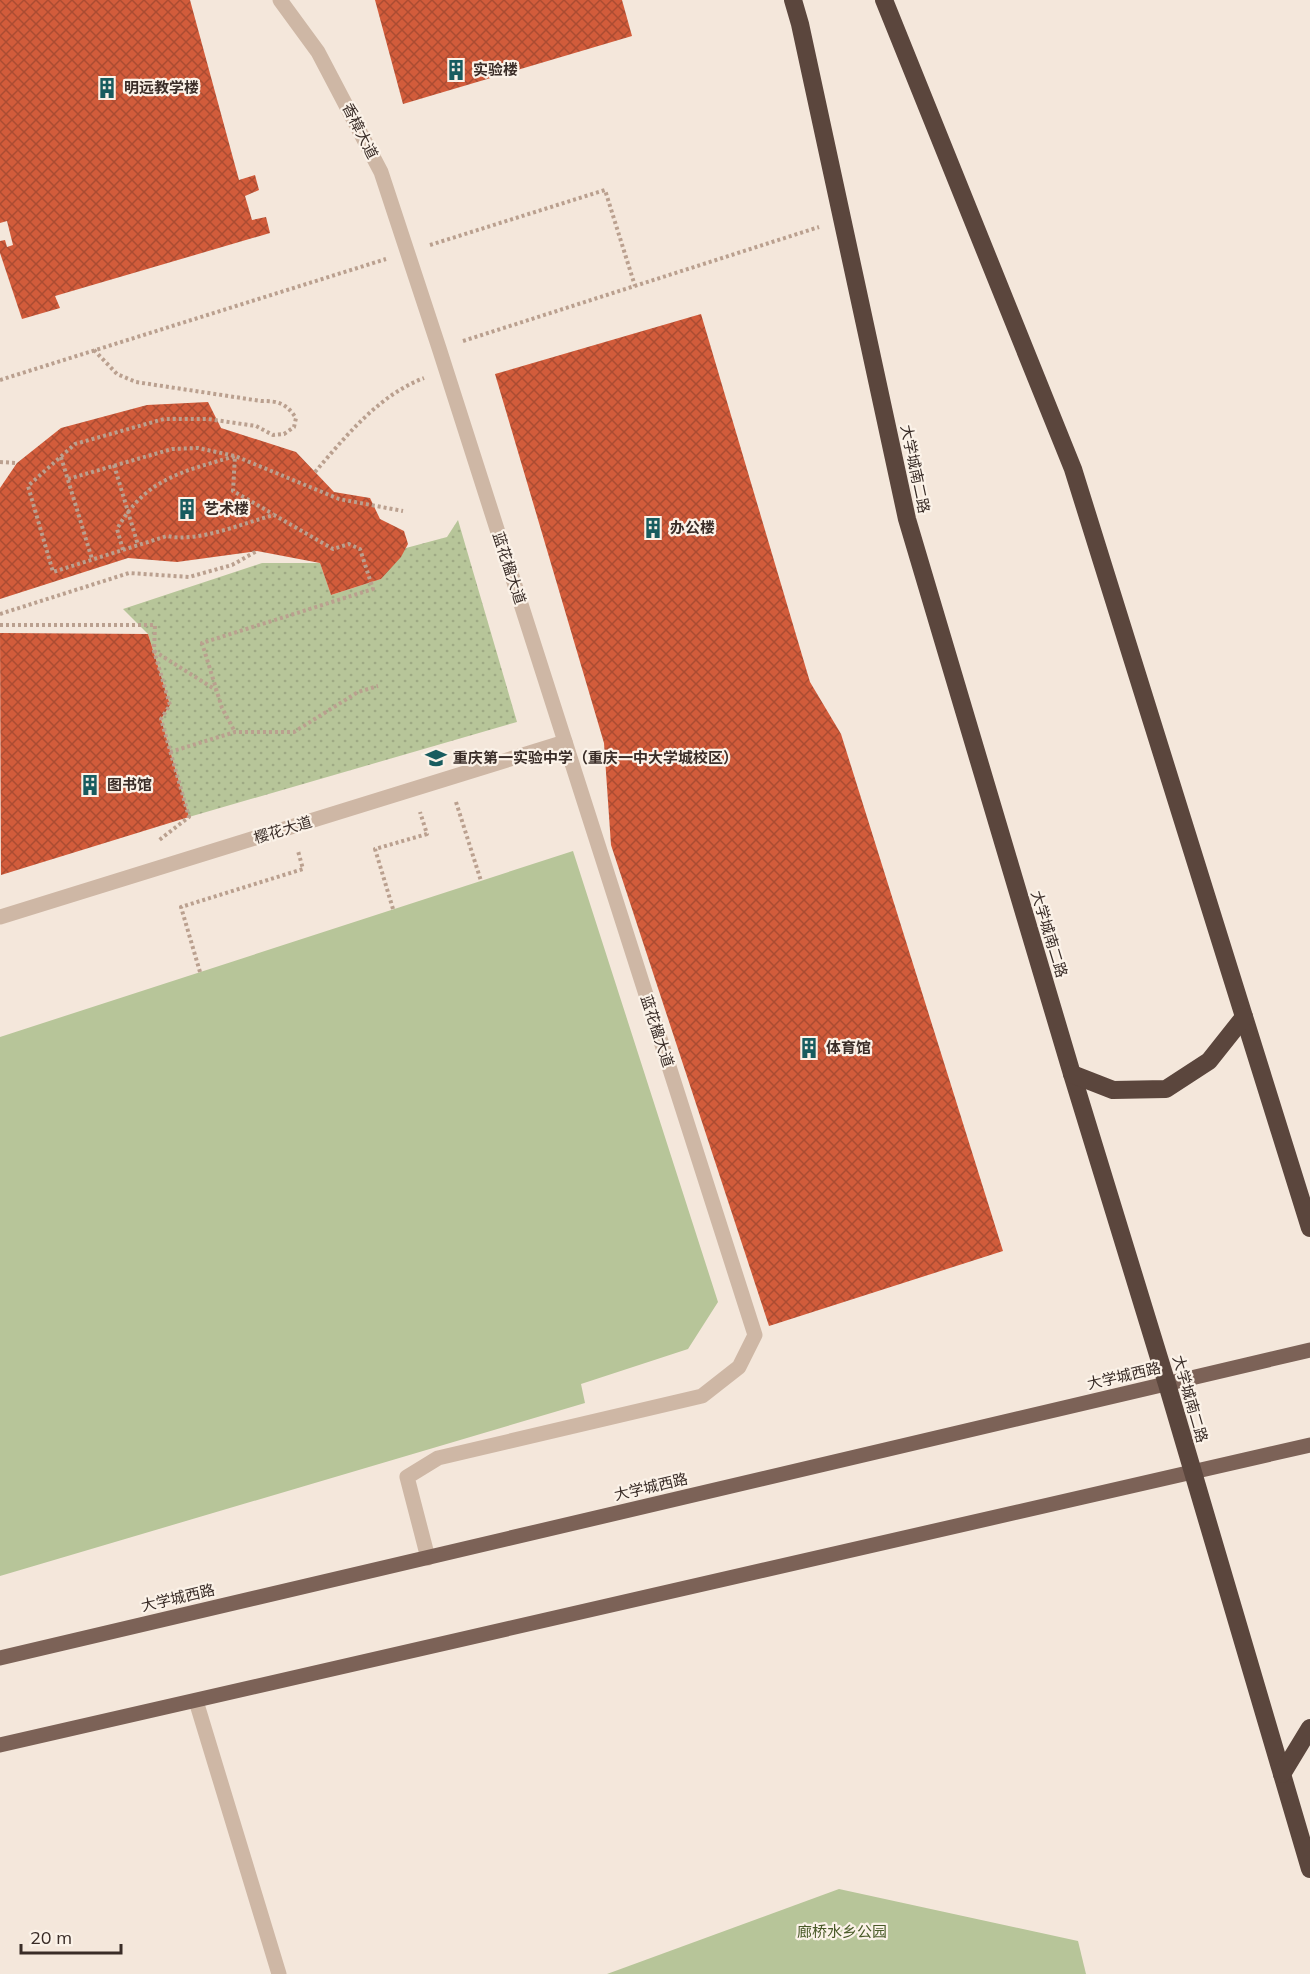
<svg xmlns="http://www.w3.org/2000/svg" width="1310" height="1974" font-family="Mulish,'Noto Sans SC',sans-serif">
	<style>
		.grass { fill: url(#grass-dots) }
		.green { fill: #b7c599 }
		.building { fill: url(#building-cross-hatch) }
		.lines { fill: none; stroke-linecap: round; stroke-linejoin: round }
		.path { stroke: #baa08f; stroke-width: 4; stroke-dasharray: 3 3; stroke-linecap: butt }
		.street { stroke: #ceb7a5; stroke-width: 15 }
		.primary { stroke: #7c6257; stroke-width: 15 }
		.highway { stroke: #5b463d; stroke-width: 18 }
		.labels { text-anchor: middle; stroke-width: 4.5; stroke-linejoin: round; paint-order: stroke }
		.poi-label { font-size: 15px; font-weight: bold; fill: #392c27; stroke: #fbf2e8; text-anchor: start }
		.street-label { font-size: 15px; fill: #392c27; stroke: #fbf2e8 }
		.park-label { font-size: 15px; fill: #495a28; stroke: #fbf2e8 }
	</style>
	<defs>
		<pattern id="grass-dots" width="8" height="8" patternUnits="userSpaceOnUse" patternTransform="scale(1.5)"><rect width="8" height="8" fill="#b7c599"/><path d="M2 2h.1M6 6h.1" fill="none" stroke="#9ea984" stroke-width="1.8" stroke-linecap="round"/></pattern>
		<pattern id="building-cross-hatch" width="8" height="8" patternUnits="userSpaceOnUse" patternTransform="scale(1.5)"><rect width="8" height="8" fill="#d25c3b"/><path d="M0 0l8 8M0 8l8-8" fill="none" stroke="#ab4c32"/></pattern>
	</defs>
	<rect width="100%" height="100%" fill="#f4e7db"/>
	<polygon class="grass" points="458,520 517,722 189,817 161,719 170,705 148,634 123,609 262,563 320,563 331,595 381,579 406,548 447,537"/>
	<g class="green">
		<polygon points="573,851 718,1302 688,1349 581,1384 585,1403 0,1576 0,1037"/>
		<polygon points="839,1889 1078,1941 1086,1974 607,1974"/>
	</g>
	<g class="building">
		<polygon points="0,0 190,0 239,180 255,175 259,190 245,196 252,220 266,217 270,233 55,296 60,308 22,319 0,253 0,241 5,240 7,247 13,245 7,221 0,223"/>
		<polygon points="375,0 622,0 632,36 403,104"/>
		<polygon points="701,314 810,682 841,734 1003,1251 769,1326 611,845 604,743 495,374"/>
		<polygon points="208,402 221,428 296,452 334,492 370,498 380,519 404,531 408,544 401,557 381,579 331,595 320,563 257,551 177,562 128,558 0,599 0,488 17,463 61,428 147,405"/>
		<polygon points="0,633 148,634 170,705 161,719 189,817 1,875"/>
	</g>
	<g class="lines">
		<g class="path">
			<polyline points="430,245 605,190 635,286"/>
			<polyline points="463,341 819,227"/>
			<path d="M94,350L117,374L136,382L261,401C278,401 286,403 296,418L294,427L284,434L273,435L256,426L208,419H164L75,444L28,486L53,572L167,536C198,543 243,523 274,515L333,549L349,544L360,549L373,589L202,643L222,708L235,732"/>
			<polyline points="0,380 386,259"/>
			<polyline points="61,457 92,559"/>
			<polyline points="0,462 17,463"/>
			<polyline points="114,465 138,545"/>
			<path d="M315,472C346,436 379,395 424,378"/>
			<polyline points="68,479 172,449 198,448 235,456 339,499 403,511"/>
			<path d="M123,550L117,529C146,478 182,472 235,456L233,491L273,514"/>
			<polyline points="0,614 129,573 189,577 232,565 257,551"/>
			<polyline points="0,625 155,625 154,651 170,705 161,719 189,817 158,841"/>
			<polyline points="154,651 216,690"/>
			<polyline points="170,752 235,732 294,732 358,692 378,686"/>
			<polyline points="456,802 481,881"/>
			<polyline points="393,909 375,849 427,834 420,812"/>
			<polyline points="200,972 181,907 303,869 298,851"/>
		</g>
		<g class="street">
			<polyline points="280,0 318,52 381,172 439,348 755,1335 739,1367 702,1396 438,1458 407,1477 428,1558"/>
			<polyline points="0,917 565,742"/>
			<polyline points="196,1701 279,1974"/>
		</g>
		<g class="primary">
			<polyline points="0,1658 1310,1350"/>
			<polyline points="0,1745 1310,1445"/>
		</g>
		<g class="highway">
			<polyline points="793,0 800,24 907,519 1072,1074 1167,1384 1310,1869"/>
			<polyline points="884,0 1073,469 1310,1228"/>
			<polyline points="1072,1074 1113,1090 1166,1089 1209,1061 1244,1017"/>
			<polyline points="1282,1774 1310,1728"/>
		</g>
	</g>
	<defs>
		<symbol id="building-bare" viewBox="-9 -9 18 18"><path d="M-4-6H4V6H1V3H-1V6H-4ZM-2.5-4.3h1.7v1.8h-1.7ZM.8-4.3h1.7v1.8H.8ZM-2.5-1h1.7V.8h-1.7ZM.8-1h1.7V.8H.8Z" fill="#185c5f" stroke="#fbf2e8" stroke-width="2.5" paint-order="stroke"/></symbol>
		<symbol id="school-bare" viewBox="-9 -9 18 18"><path d="M0-5L7-2L0 1L-7-2ZM-4 1L0 2.5L4 1V4Q0 6-4 4Z" fill="#185c5f" stroke="#fbf2e8" stroke-width="2.5" paint-order="stroke"/></symbol>
	</defs>
	<g fill-rule="evenodd">
		<use href="#building-bare" x="441" y="55" width="30" height="30"/>
		<use href="#building-bare" x="92" y="73" width="30" height="30"/>
		<use href="#building-bare" x="172" y="494" width="30" height="30"/>
		<use href="#building-bare" x="638" y="513" width="30" height="30"/>
		<use href="#school-bare" x="421" y="743" width="30" height="30"/>
		<use href="#building-bare" x="75" y="770" width="30" height="30"/>
		<use href="#building-bare" x="794" y="1033" width="30" height="30"/>
	</g>
	<g class="labels">
		<g class="poi-label">
			<text x="473" y="75">实验楼</text>
			<text x="124" y="93">明远教学楼</text>
			<text x="204" y="514">艺术楼</text>
			<text x="670" y="533">办公楼</text>
			<text x="453" y="763">重庆第一实验中学（重庆一中大学城校区）</text>
			<text x="107" y="790">图书馆</text>
			<text x="826" y="1053">体育馆</text>
		</g>
		<g class="street-label">
			<text transform="translate(360 131) rotate(63)" y="5">香樟大道</text>
			<text transform="translate(915 469) rotate(78)" y="5">大学城南二路</text>
			<text transform="translate(509 568) rotate(72)" y="5">蓝花楹大道</text>
			<text transform="translate(283 830) rotate(-17)" y="5">樱花大道</text>
			<text transform="translate(1049 934) rotate(73)" y="5">大学城南二路</text>
			<text transform="translate(657 1031) rotate(72)" y="5">蓝花楹大道</text>
			<text transform="translate(1124 1376) rotate(-13)" y="5">大学城西路</text>
			<text transform="translate(1190 1399) rotate(74)" y="5">大学城南二路</text>
			<text transform="translate(651 1487) rotate(-13)" y="5">大学城西路</text>
			<text transform="translate(178 1598) rotate(-13)" y="5">大学城西路</text>
		</g>
		<g class="park-label">
			<text x="842" y="1937">廊桥水乡公园</text>
		</g>
	</g>
	<path d="M21 1944v9h100v-9" fill="none" stroke="#392c27" stroke-width="3"/>
	<text x="30" y="1944" font-size="18" fill="#392c27" stroke="#fbf2e8" stroke-width="4.5" paint-order="stroke">20 m</text>
</svg>
